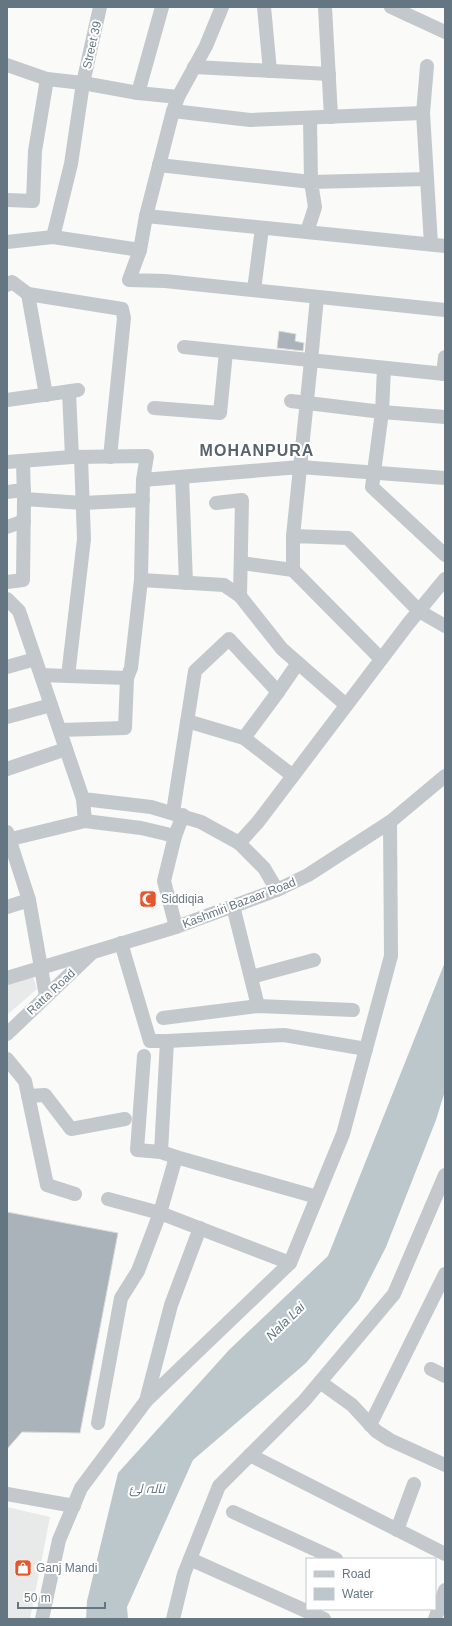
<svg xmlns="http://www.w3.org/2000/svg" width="452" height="1626" font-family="Arial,Cairo,sans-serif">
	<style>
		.built { fill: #e8e9e9 }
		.water { fill: #bbc7cb }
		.building { fill: #aab3b9; stroke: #dcdcda }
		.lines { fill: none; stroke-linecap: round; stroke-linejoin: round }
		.minor { stroke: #c3c8cc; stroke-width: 14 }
		.labels { text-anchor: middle; stroke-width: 4; stroke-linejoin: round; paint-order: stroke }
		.street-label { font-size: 12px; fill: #657683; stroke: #fff }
		.poi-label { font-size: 12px; fill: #657683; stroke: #fff; text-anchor: start }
		.water-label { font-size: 13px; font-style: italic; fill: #60757c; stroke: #fff }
		.district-label { font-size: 16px; font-weight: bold; letter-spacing: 1px; fill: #57646e; stroke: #fff }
	</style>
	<rect width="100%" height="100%" fill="#fafaf8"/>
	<g class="built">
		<polygon points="33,977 37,989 7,1015 7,985"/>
		<polygon points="7,1507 50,1517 30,1619 7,1619"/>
	</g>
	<polygon class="water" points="445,962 445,1091 436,1120 386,1247 359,1300 306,1363 193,1460 127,1607 128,1619 86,1619 87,1601 118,1473 229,1350 328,1256"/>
	<g class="building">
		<polygon points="279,331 296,334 295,341 304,343 303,351 277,348"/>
		<polygon points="7,1212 118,1233 80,1433 22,1432 7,1449"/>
	</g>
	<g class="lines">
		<g class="minor">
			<polyline points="222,7 206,46 178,97 173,111 146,216 140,250 129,280 165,281 445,310"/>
			<polyline points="264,7 270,71"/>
			<polyline points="325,7 331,117"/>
			<polyline points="391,7 445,32"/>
			<polyline points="7,65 47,79 83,83 138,93 178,97"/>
			<polyline points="427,66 423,113 431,244"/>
			<polyline points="194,67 329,74"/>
			<polyline points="138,93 162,7"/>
			<polyline points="173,111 250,120 423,113"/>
			<polyline points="159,165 311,182 310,118"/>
			<polyline points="7,200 33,201 35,151 47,79"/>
			<polyline points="146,216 445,246"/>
			<polyline points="307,232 315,207 311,182 427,179"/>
			<polyline points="53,237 71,164 83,83 100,7"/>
			<polyline points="7,242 53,237 140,250"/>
			<polyline points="7,285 12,282 28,294 122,309 124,318 110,457"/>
			<polyline points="254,290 262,228"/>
			<polyline points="28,294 46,395"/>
			<polyline points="184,347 445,374"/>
			<polyline points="384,368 382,412 372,487 445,555"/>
			<polyline points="443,374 445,357"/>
			<polyline points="69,392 72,457"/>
			<polyline points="7,400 78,390"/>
			<polyline points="291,401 382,412 445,417"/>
			<polyline points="154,408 220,413 226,352"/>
			<polyline points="23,461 24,499 83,503 143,500"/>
			<polyline points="7,462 72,457 147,456 143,480 300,467 445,478"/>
			<polyline points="182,477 186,583"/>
			<polyline points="7,492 24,490"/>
			<polyline points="7,527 24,521"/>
			<polyline points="293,536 311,361 317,297"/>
			<polyline points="241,563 293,570"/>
			<polyline points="141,580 224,585 240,596 242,500 216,503"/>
			<polyline points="7,582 23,580 24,499"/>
			<polyline points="240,596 282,649 346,705"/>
			<polyline points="7,599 19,611 83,799 151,807 201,822 239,843 264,868 277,890"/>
			<polyline points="381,659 293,570 293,536 348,538 419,611 445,626"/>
			<polyline points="7,667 35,659"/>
			<polyline points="41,675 68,676 84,539 81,457"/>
			<polyline points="68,676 127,678 131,668 141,580 143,480"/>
			<polyline points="278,692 298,663"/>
			<polyline points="7,717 51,705"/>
			<polyline points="60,730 125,728 127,678"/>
			<polyline points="244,738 293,776"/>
			<polyline points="7,769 66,749"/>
			<polyline points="173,812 195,671 229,639 278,692 244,738 187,721"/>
			<polyline points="85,821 141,828 175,836"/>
			<polyline points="7,832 29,900 46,996"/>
			<polyline points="7,840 85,821 83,799"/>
			<polyline points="239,843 258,822 408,624 445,579"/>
			<polyline points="233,906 258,1006"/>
			<polyline points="7,907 29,900"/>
			<polyline points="176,927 164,881 175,836 183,815"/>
			<polyline points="121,943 150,1041 167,1041"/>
			<polyline points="251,977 314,960"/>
			<polyline points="7,978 176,927 277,890 308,875 390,822 445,776"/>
			<polyline points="163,1018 258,1006 353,1010"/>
			<polyline points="7,1034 93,952"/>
			<polyline points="144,1056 137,1150 161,1152 176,1157 317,1197"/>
			<polyline points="7,1059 25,1081 47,1185 75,1194"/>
			<polyline points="28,1096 45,1095 71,1129 125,1119"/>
			<polyline points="161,1152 167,1041 284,1035 366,1049"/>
			<polyline points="108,1199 160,1213 290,1263"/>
			<polyline points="431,1369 445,1376"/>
			<polyline points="320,1382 352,1405 376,1431 390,1440 445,1465"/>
			<polyline points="146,1401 171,1305 200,1228"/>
			<polyline points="98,1423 121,1298 138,1271 160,1213 176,1157"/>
			<polyline points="370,1425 445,1274"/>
			<polyline points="250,1455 445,1554"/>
			<polyline points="7,1494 74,1506"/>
			<polyline points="233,1512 336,1559"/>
			<polyline points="397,1530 414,1484"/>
			<polyline points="190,1559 324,1619"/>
			<polyline points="42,1619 59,1540 81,1488 146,1401 290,1263 343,1134 391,956 390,822"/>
			<polyline points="173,1619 184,1574 219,1486 304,1401 394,1294 445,1175"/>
			<polyline points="435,1619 445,1590"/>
		</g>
	</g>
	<defs>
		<symbol id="mosque-square" viewBox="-11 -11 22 22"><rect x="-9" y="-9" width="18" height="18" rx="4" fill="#e4572e" stroke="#fff"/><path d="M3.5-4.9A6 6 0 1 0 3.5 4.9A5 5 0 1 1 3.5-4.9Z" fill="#fff"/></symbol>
		<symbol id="shop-square" viewBox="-11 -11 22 22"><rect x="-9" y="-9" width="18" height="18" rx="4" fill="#e4572e" stroke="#fff"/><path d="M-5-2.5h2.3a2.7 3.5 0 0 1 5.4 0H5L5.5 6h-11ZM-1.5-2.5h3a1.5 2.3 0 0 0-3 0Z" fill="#fff"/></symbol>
	</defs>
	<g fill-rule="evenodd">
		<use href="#mosque-square" x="138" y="889" width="20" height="20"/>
		<use href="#shop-square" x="13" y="1558" width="20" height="20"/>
	</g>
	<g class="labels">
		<g class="street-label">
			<text transform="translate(92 45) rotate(-77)" y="4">Street 39</text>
			<text transform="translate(239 903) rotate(-21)" y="4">Kashmiri Bazaar Road</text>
			<text transform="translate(51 992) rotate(-43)" y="4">Ratta Road</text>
		</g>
		<g class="poi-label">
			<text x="161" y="903">Siddiqia</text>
			<text x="36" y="1572">Ganj Mandi</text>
		</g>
		<g class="water-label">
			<text transform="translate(285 1321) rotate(-44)" y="5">Nala Lai</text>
			<text x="147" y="1493">نالہ لئ</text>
		</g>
		<g class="district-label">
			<text x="257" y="456">MOHANPURA</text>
		</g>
	</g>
	<rect width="452" height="1626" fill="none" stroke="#657683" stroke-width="16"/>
	<rect x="306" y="1558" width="130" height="52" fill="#ffffff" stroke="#c1c8cd"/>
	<rect x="314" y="1571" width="20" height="6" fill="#c3c8cc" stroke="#c1c8cd"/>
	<text x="342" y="1578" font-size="12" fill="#657683">Road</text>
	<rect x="314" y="1588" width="20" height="12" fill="#bbc7cb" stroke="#c1c8cd"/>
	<text x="342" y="1598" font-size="12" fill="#657683">Water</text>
	<path d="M18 1602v6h87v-6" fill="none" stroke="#657683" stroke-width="2"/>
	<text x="24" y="1602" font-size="12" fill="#657683" stroke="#ffffff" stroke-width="3" paint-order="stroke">50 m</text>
</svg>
